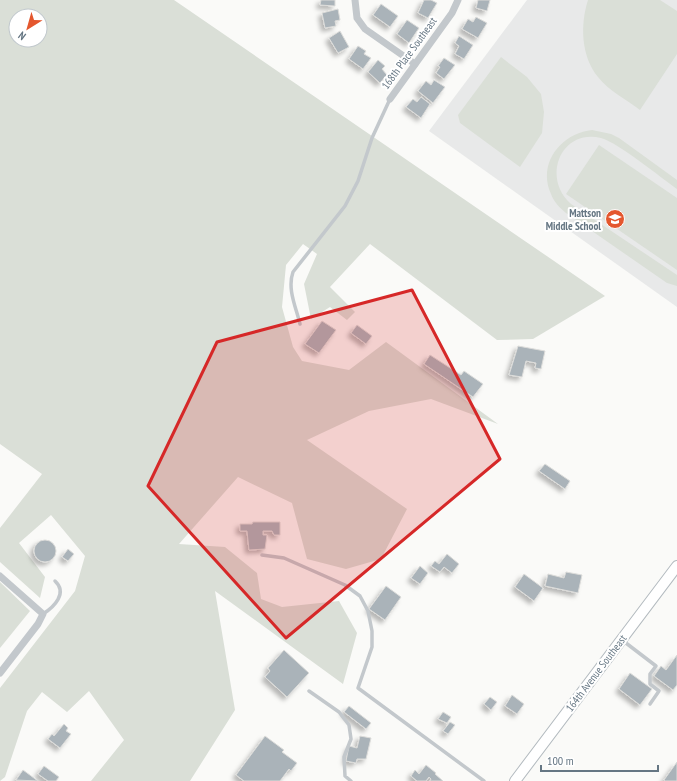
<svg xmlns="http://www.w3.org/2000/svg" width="677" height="781" font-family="'PT Sans Narrow',sans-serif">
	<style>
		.built { fill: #e8e9e9 }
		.green { fill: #dadfd7; fill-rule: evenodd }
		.building { fill: #aab3b9; stroke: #dcdcda; filter: url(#shadow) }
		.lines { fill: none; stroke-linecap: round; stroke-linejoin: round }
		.secondary-casing { stroke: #b3babf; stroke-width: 12 }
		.lane { stroke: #c3c8cc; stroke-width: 3.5 }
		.street { stroke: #c3c8cc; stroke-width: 7 }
		.secondary { stroke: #fff; stroke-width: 10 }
		.marked { fill: #d62828; fill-opacity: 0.2; stroke: #d62828; stroke-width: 3; stroke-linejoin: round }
		.labels { text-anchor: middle; stroke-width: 4; stroke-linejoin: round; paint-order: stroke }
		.street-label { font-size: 11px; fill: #657683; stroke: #fff }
		.poi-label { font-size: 11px; font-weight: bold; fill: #657683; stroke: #fff; text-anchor: end }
	</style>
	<defs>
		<filter id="shadow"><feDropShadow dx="-3.5" dy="3.5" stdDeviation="2" flood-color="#0004"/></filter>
	</defs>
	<rect width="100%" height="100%" fill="#fafaf8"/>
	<polygon class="built" points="527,0 677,0 677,307 429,131"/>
	<g class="green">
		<path d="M0,0H174L605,296L533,339L497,340L370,244L330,287L355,312L347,320L330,307L311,319L304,284L317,254L303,244L286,265L282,307L293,347L302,361L349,370L386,342L498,424L431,399L369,411L307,440L407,509L381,559L346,569L307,559L292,503L238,477L179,544L225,547L257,573L261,599L282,607L339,601L357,633L343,684L215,591L235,710L190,781H91L124,740L89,691L67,712L42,692L27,711L5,777L0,781V688L75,591L85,556L51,515L19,543L45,577L40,598L0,562V528L42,474L0,444ZM16,16H40V40H16Z"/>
		<path d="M588,0H660L677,11V54L640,110C627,100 609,91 598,77C581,56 580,25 588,0Z"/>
		<polygon points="501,57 527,77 541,94 544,112 542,133 520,167 460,123 458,115"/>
		<path d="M592,130L611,134L619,138L677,180V189C660,177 619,143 601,138C561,128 541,178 571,204L677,275V286L667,283L566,213C560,208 554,202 551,194C537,164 561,133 592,130Z"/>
		<polygon points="599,145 677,198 677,270 566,194"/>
		<polygon points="0,582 30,611 0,648"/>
	</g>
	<g class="building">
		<polygon points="321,0 335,0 335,6 320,5"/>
		<polygon points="424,0 431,0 437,3 428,18 418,13"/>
		<polygon points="478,0 490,0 487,11 476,8"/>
		<polygon points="381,4 398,16 390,27 373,15"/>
		<polygon points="338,9 340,20 335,21 336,26 325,28 322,13"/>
		<polygon points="476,17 487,23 478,38 462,29 468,19 473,22"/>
		<polygon points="407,20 419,28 409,43 397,34"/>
		<polygon points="340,31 349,47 338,53 329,38"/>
		<polygon points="459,36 473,45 464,59 455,54 459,46 455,43"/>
		<polygon points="358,46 366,51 364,54 371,58 363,69 349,59"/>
		<polygon points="444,58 455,65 444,79 436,73 440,67 438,66"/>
		<polygon points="378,60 385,66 382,69 387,75 380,83 368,72"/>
		<polygon points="434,80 445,87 433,103 418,91 426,81 431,85"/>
		<polygon points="421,97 430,104 421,118 406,107 413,99 417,102"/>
		<polygon points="322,321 336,330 319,353 305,344"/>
		<polygon points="357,325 372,336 366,344 351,333"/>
		<polygon points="518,346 545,351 541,369 535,368 536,363 526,361 522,377 509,375"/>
		<polygon points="430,355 461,375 464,371 483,384 473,397 424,364"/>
		<polygon points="545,464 570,481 565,489 539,471"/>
		<polygon points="253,522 280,522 280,535 274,535 272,531 263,531 263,535 267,535 265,549 249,550 247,531 240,531 240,524 252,524"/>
		<circle cx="45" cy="551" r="11"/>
		<polygon points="68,549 74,554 68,561 62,557"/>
		<polygon points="447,554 459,564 452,573 444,567 440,572 431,566 435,561 439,564"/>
		<polygon points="420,566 428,573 420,584 411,578"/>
		<polygon points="566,572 582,575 578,593 545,586 548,574 564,578"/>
		<polygon points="524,574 543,588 534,601 515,587"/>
		<polygon points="386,586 401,597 385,620 369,609"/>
		<polygon points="284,650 309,673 287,697 265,677 270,671 268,668"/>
		<polygon points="677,655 677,685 673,690 654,676 661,666 666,670"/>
		<polygon points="630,673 652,689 640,705 619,689"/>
		<polygon points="512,695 524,704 517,714 505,706"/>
		<polygon points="490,697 497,702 491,710 484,704"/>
		<polygon points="349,706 371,723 366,729 344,712"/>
		<polygon points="443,712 451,717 447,723 438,719"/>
		<polygon points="450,722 455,725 448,734 443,731"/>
		<polygon points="64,724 68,728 66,731 71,734 60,748 48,739 52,734 54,736"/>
		<polygon points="265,736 284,750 282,752 297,763 291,771 289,769 280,781 244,781 236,775"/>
		<polygon points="360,736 371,738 366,759 357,759 356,763 346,761 349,746 357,748"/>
		<polygon points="677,762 677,781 665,781 664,780"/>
		<polygon points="426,765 436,773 435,774 443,781 430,781 431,779 429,777 426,781 417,781 411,776 415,770 419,774"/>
		<polygon points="44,766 59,777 56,781 48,781 38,774"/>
		<polygon points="23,770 38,781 16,780"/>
	</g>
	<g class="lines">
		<defs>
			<polyline id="secondary" points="515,781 677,566"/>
		</defs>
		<use href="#secondary" class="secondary-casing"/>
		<g class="lane">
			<path d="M300,324C296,307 287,289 293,272L345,206L358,181L372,138L390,99"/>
			<polyline points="262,555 284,558 345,585 360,596 368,611 372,631 372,647 358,688 484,781"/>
			<path d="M43,614C54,607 68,593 55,581"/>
			<polyline points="622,640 656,666 650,674 650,684 659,691 650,704"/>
			<polyline points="309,691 339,712 349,725 351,739 344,757 345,776 351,781"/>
		</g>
		<g class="street">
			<polyline points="355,0 357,18 365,29 415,64"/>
			<polyline points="390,99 452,13 458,0"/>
			<polyline points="0,576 43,614 38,624 0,673"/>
		</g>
		<use href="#secondary" class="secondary"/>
	</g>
	<path class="marked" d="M412,290L500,459L286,638L148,486L217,342Z"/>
	<defs>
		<symbol id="school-disc" viewBox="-11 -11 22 22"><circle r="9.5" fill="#e4572e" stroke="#fff"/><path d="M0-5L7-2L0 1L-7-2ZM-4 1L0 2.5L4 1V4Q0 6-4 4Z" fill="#fff"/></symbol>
	</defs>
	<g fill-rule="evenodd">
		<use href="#school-disc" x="604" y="208" width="22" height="22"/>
	</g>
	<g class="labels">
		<g class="street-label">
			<text transform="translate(409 53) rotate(-54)" y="4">168th Place Southeast</text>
			<text transform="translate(596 673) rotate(-53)" y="4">164th Avenue Southeast</text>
		</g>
		<g class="poi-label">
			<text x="601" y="217">Mattson<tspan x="601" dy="13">Middle School</tspan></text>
		</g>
	</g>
	<g transform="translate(28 28) rotate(217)"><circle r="19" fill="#ffffff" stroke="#c1c8cd"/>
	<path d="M0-3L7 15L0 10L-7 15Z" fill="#e4572e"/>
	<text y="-6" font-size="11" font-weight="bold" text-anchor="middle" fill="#657683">N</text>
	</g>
	<path d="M541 765v6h117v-6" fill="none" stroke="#657683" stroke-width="2"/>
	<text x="547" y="765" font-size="12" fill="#657683" stroke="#ffffff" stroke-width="3" paint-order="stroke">100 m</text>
</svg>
